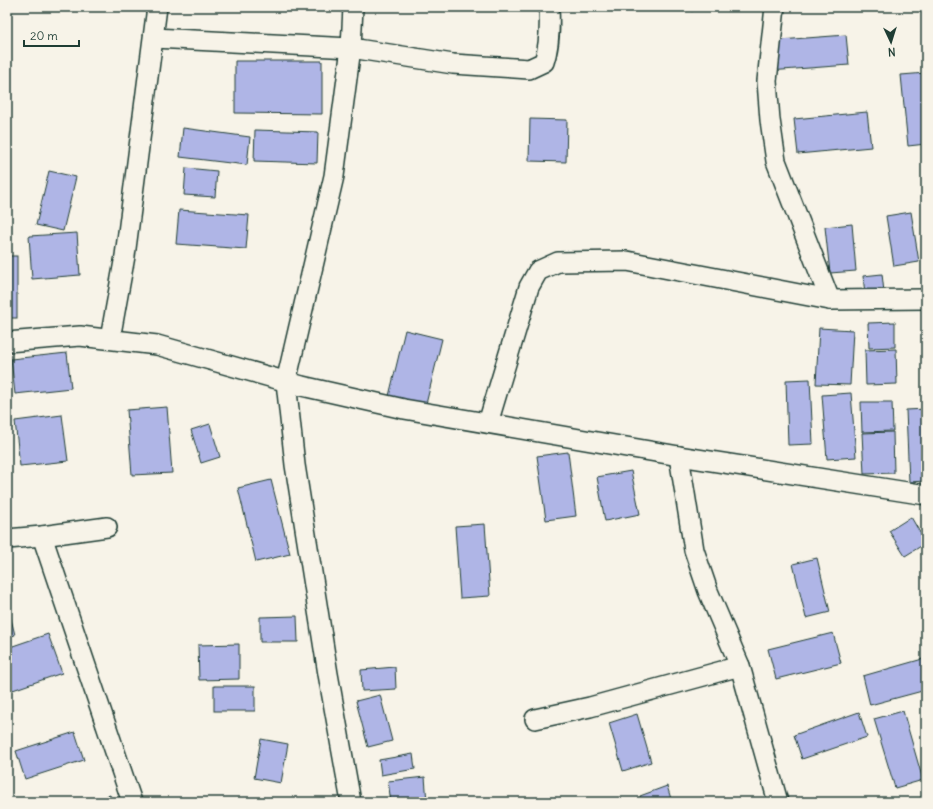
<svg xmlns="http://www.w3.org/2000/svg" width="933" height="809" font-family="Delius,sans-serif">
	<style>
		.building { fill: #afb5e6; stroke: #1f3d34 }
		.lines { fill: none; stroke-linecap: round; stroke-linejoin: round }
		.minor-casing { stroke: #1f3d34; stroke-width: 22 }
		.minor { stroke: #f7f3e8; stroke-width: 19 }
	</style>
	<rect width="100%" height="100%" fill="#f7f3e8"/>
	<filter id="ink" filterUnits="userSpaceOnUse"><feTurbulence type="fractalNoise" baseFrequency=".025" numOctaves="2"/><feDisplacementMap in="SourceGraphic" scale="8" xChannelSelector="R" yChannelSelector="G"/><feConvolveMatrix kernelMatrix="1 2 1 2 8 2 1 2 1" color-interpolation-filters="sRGB"/></filter>
	<g filter="url(#ink)">
		<g class="building">
			<polygon points="691,7 715,7 691,11"/>
			<polygon points="846,35 849,65 769,71 767,41"/>
			<polygon points="235,61 322,61 322,114 235,113"/>
			<polygon points="926,73 926,144 908,146 901,75"/>
			<polygon points="867,112 871,147 798,154 794,119"/>
			<polygon points="530,119 567,120 566,162 529,161"/>
			<polygon points="183,128 250,137 247,165 180,157"/>
			<polygon points="255,130 318,132 317,163 254,161"/>
			<polygon points="186,168 217,171 215,197 184,195"/>
			<polygon points="49,171 76,177 63,231 36,225"/>
			<polygon points="179,210 249,215 246,249 176,244"/>
			<polygon points="911,212 919,262 894,266 886,216"/>
			<polygon points="852,224 856,271 830,273 825,227"/>
			<polygon points="77,233 80,275 32,279 29,236"/>
			<rect x="7" y="256" width="10" height="62"/>
			<polygon points="882,274 884,292 865,294 863,276"/>
			<polygon points="895,322 895,347 869,348 868,323"/>
			<polygon points="819,328 853,330 850,385 816,384"/>
			<polygon points="405,330 442,339 426,404 389,396"/>
			<polygon points="896,349 897,384 866,385 865,350"/>
			<polygon points="67,353 71,388 15,394 11,359"/>
			<polygon points="810,379 813,444 788,445 786,380"/>
			<polygon points="851,393 856,457 827,459 822,395"/>
			<polygon points="861,402 892,402 893,431 862,432"/>
			<polygon points="167,407 172,473 132,475 127,410"/>
			<polygon points="926,409 926,481 909,482 906,410"/>
			<polygon points="62,415 68,461 20,466 15,421"/>
			<polygon points="210,424 220,457 201,463 191,430"/>
			<polygon points="893,432 894,473 864,474 862,433"/>
			<polygon points="568,452 576,516 546,520 537,456"/>
			<polygon points="631,471 640,514 605,521 597,477"/>
			<polygon points="271,480 290,554 256,562 238,488"/>
			<polygon points="911,517 926,543 905,556 889,531"/>
			<polygon points="485,524 490,596 460,598 455,526"/>
			<polygon points="817,558 830,612 806,618 793,564"/>
			<polygon points="7,615 10,615 15,635 7,637"/>
			<polygon points="297,616 298,642 260,642 260,617"/>
			<polygon points="833,633 841,663 776,679 768,649"/>
			<polygon points="48,634 62,673 7,692 7,648"/>
			<polygon points="239,644 239,679 199,680 198,645"/>
			<polygon points="926,658 926,690 870,705 863,676"/>
			<polygon points="395,667 396,689 362,691 361,670"/>
			<rect x="214" y="686" width="41" height="25"/>
			<polygon points="380,695 392,741 368,747 356,701"/>
			<polygon points="903,711 923,780 895,788 874,719"/>
			<polygon points="859,712 867,737 802,759 794,735"/>
			<polygon points="637,714 651,762 623,771 609,723"/>
			<polygon points="75,732 84,760 25,779 16,751"/>
			<polygon points="261,739 288,744 281,783 254,778"/>
			<polygon points="413,754 415,769 381,775 379,760"/>
			<polygon points="425,777 427,802 391,802 388,781"/>
			<polygon points="667,786 672,802 642,802 640,796"/>
			<polygon points="110,795 112,802 89,802"/>
		</g>
		<g class="lines">
			<defs>
				<g id="minor">
					<polyline points="775,7 767,81 770,120 776,161 830,300"/>
					<path d="M154,38L351,48L453,64L529,69L544,62C550,44 550,26 549,7"/>
					<polyline points="110,339 125,256 157,7"/>
					<polyline points="7,342 80,336 157,345 302,386 404,409 679,456 926,495"/>
					<polyline points="488,423 529,287 538,271 558,262 627,261 830,300 926,299"/>
					<polyline points="679,456 694,550 708,591 740,666 778,802"/>
					<polyline points="42,536 132,802"/>
					<polyline points="7,539 42,536 107,527"/>
					<polyline points="535,719 590,707 740,666"/>
					<polyline points="351,802 328,674 295,465 286,382 334,176 351,48 353,7"/>
				</g>
			</defs>
			<use href="#minor" class="minor-casing"/>
			<use href="#minor" class="minor"/>
		</g>
	</g>
	<rect width="933" height="809" fill="none" stroke="#f7f3e8" stroke-width="24"/>
	<rect x="12" y="12" width="909" height="785" fill="none" stroke="#1f3d34" stroke-width="1.5" filter="url(#ink)"/>
	<g transform="translate(891 42) rotate(176)" stroke="#f7f3e8" stroke-width="3" paint-order="stroke">
	<path d="M0-3L7 15L0 10L-7 15Z" fill="#1f3d34"/>
	<text y="-6" font-size="11" font-weight="bold" text-anchor="middle" fill="#1f3d34">N</text>
	</g>
	<path d="M24 40v6h55v-6" fill="none" stroke="#1f3d34" stroke-width="2"/>
	<text x="30" y="40" font-size="12" fill="#1f3d34" stroke="#f7f3e8" stroke-width="3" paint-order="stroke">20 m</text>
</svg>
